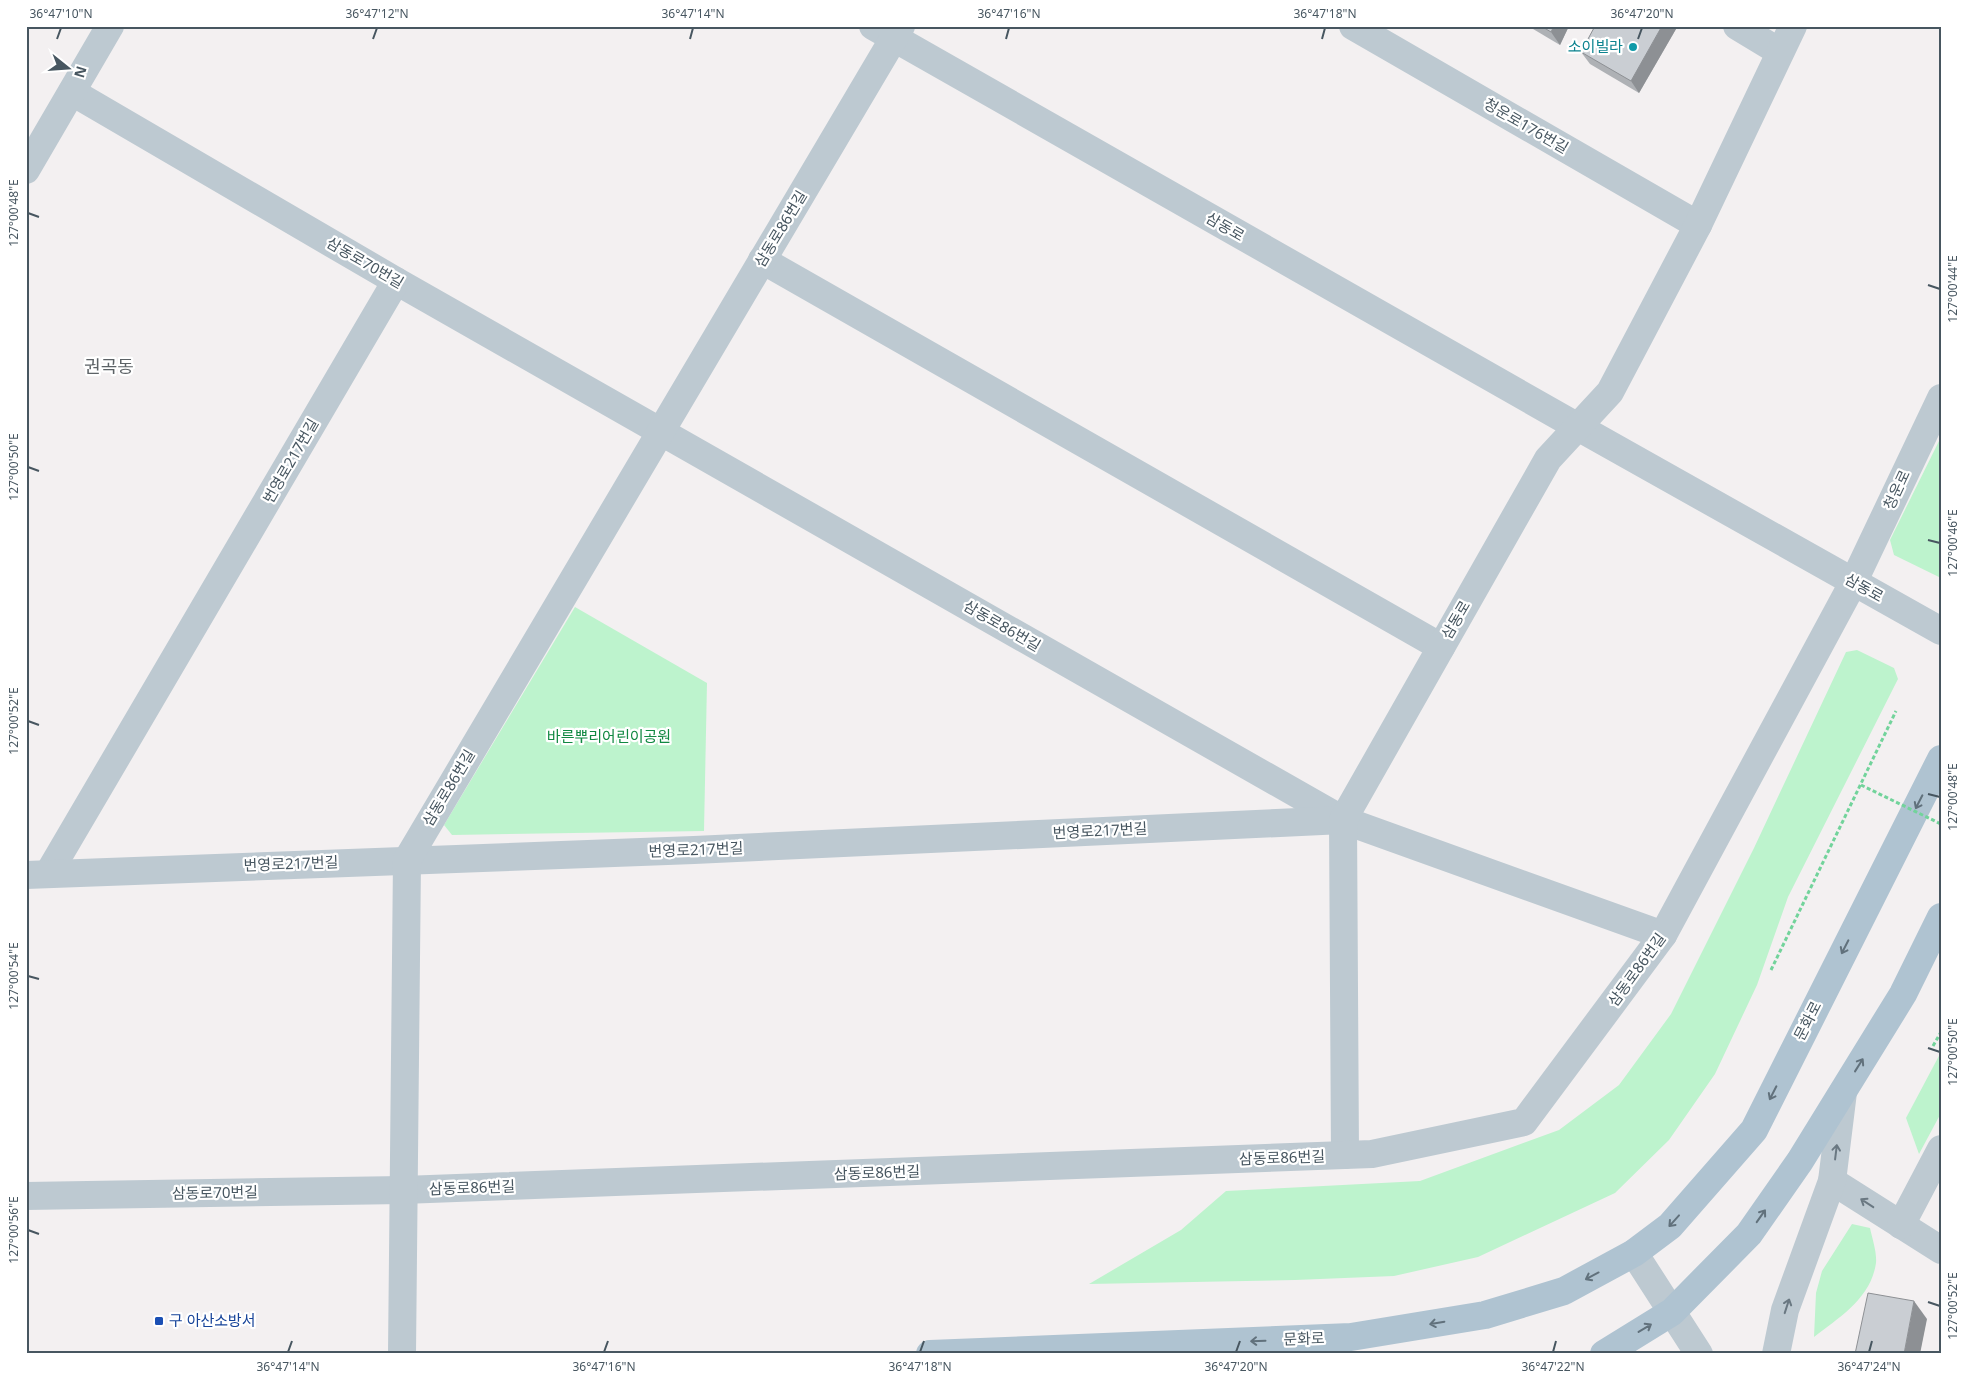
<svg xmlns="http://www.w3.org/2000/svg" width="1967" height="1380" font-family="'Noto Sans','Noto Sans KR',sans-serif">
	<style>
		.green { fill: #bdf3cd }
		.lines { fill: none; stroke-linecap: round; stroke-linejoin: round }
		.path { stroke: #72d39b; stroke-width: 3; stroke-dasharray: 4 2.5; stroke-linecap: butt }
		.minor { stroke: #bdc9d1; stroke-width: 28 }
		.major { stroke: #afc3d1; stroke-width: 28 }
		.path-bridge { stroke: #72d39b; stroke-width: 3; stroke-dasharray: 4 2.5; stroke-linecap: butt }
		.wall { fill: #aeb1b5 }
		.shaded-wall { fill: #8d9094 }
		.building { fill: #caced3; stroke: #8d9094 }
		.oneway { stroke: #61717c }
		.oneway2 { stroke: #6a7882 }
		.ticks { fill: none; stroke: #475660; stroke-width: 2 }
		.culture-dot { fill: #0f9aa8; stroke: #fff; stroke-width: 2 }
		.transit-dot { fill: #1a4fb4; stroke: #fff; stroke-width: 2 }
		.labels { text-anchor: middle; stroke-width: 4.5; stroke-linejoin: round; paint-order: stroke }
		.culture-label { font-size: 15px; fill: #0d838f; stroke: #fff; text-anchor: end }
		.street-label { font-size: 15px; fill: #475660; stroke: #fff }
		.park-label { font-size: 15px; fill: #118842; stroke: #fff }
		.transit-label { font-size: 15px; fill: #164399; stroke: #fff; text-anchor: start }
		.quarter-label { font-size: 18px; fill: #5c6266; stroke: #fff }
		.neatline { fill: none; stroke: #475660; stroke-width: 2 }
		.ticks-label { font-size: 12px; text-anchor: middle; fill: #475660 }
	</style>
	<rect width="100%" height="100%" fill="#f3f0f1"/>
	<g class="green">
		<polygon points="1941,437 1941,578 1894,555 1890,540"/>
		<polygon points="575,607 707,683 704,831 452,835 444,825"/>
		<polygon points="1857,650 1894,668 1898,679 1788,897 1757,985 1715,1074 1669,1140 1615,1193 1478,1257 1394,1276 1295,1280 1089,1284 1181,1230 1226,1191 1420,1181 1559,1130 1619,1085 1671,1014 1754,848 1846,652"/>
		<polygon points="1941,1052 1941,1113 1919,1154 1906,1118"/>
		<path d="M1852,1224L1870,1228C1872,1238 1877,1252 1876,1263C1871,1298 1840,1317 1814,1337L1816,1293L1822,1271Z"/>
	</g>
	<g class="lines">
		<g class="path">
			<polyline points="1771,970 1896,711"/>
			<polyline points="1933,1046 1941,1032"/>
		</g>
		<g class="minor">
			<polyline points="873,26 1578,427 1941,631"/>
			<polyline points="1353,26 1698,225"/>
			<polyline points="1737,26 1780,52"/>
			<polyline points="72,92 396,281 1343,820 1663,935"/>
			<polyline points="26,170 110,26"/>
			<polyline points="762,260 1441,647"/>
			<polyline points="48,874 396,281"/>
			<polyline points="26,875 694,850 1343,820"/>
			<polyline points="1345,1155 1343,820 1548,459 1610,392 1698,225 1793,26"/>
			<polyline points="1832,1181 1941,1250"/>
			<polyline points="26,1196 403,1190 1372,1154 1524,1122 1663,935 1853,583 1941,398"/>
			<polyline points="1901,1225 1941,1149"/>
			<polyline points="1634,1253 1699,1354"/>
			<polyline points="402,1354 407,860 901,26"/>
			<polyline points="1776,1354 1785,1310 1832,1181 1843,1092"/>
		</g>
		<g class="major">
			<polyline points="930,1354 1351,1337 1485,1315 1564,1291 1634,1253 1670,1226 1754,1130 1941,759"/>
			<polyline points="1604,1354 1672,1312 1749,1234 1800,1161 1903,994 1941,917"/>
		</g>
		<polyline class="path-bridge" points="1861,785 1941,824"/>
	</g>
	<g class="wall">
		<polygon points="1528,26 1569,26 1560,45"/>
		<polygon points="1595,26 1674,26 1676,29 1639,93 1590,64 1581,52"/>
	</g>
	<g class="shaded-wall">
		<polygon points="1554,26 1569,26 1560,45 1551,32"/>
		<polygon points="1662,26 1674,26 1676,29 1639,93 1631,81"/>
		<polygon points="1914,1301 1927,1319 1920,1354 1904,1354"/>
	</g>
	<g class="building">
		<polygon points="1541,26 1554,26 1551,32"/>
		<polygon points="1595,26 1662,26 1631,81 1581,52"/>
		<polygon points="1868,1293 1914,1301 1904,1354 1855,1354"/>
	</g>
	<defs><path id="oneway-shaft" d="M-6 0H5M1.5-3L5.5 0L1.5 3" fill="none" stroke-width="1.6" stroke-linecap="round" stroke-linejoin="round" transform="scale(1.25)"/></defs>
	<g class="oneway">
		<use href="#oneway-shaft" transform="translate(1919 802) rotate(117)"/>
		<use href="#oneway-shaft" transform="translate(1845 947) rotate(117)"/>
		<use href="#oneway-shaft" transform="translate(1859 1065) rotate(-58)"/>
		<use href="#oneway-shaft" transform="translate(1773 1093) rotate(117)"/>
		<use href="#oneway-shaft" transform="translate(1761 1216) rotate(-55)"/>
		<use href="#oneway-shaft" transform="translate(1674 1221) rotate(132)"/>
		<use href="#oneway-shaft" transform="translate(1592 1276) rotate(152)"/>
		<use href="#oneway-shaft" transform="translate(1437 1323) rotate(170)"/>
		<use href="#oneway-shaft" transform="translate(1645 1328) rotate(-31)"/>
		<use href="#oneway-shaft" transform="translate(1258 1341) rotate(178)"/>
	</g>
	<g class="oneway2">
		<use href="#oneway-shaft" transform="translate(1836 1152) rotate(-83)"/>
		<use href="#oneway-shaft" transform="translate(1867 1203) rotate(-147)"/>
		<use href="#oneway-shaft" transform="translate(1787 1306) rotate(-72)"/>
	</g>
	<path class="ticks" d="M57,39L61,28M373,39L377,28M690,39L693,28M1006,39L1009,28M1322,39L1325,28M1638,39L1642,28M28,213L39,217M1928,285L1940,289M28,467L39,471M1928,540L1940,543M28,721L39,725M1928,794L1940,797M28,976L39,979M1928,1048L1940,1052M28,1230L39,1234M1928,1302L1940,1306M288,1352L292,1341M604,1352L608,1341M920,1352L924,1341M1236,1352L1240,1341M1553,1352L1556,1341M1869,1352L1872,1341"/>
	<circle class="culture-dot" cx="1633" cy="47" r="5"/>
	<rect class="transit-dot" x="154" y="1316" width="10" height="10" rx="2.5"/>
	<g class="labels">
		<g class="culture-label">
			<text x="1623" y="52">소이빌라</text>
		</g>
		<g class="street-label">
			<text transform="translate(1526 126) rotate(30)" y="5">청운로176번길</text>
			<text transform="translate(1225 227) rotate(30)" y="5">삼동로</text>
			<text transform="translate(781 229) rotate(-59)" y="5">삼동로86번길</text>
			<text transform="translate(365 263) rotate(30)" y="5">삼동로70번길</text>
			<text transform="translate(291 461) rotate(-60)" y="5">번영로217번길</text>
			<text transform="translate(1897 490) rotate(-65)" y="5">청운로</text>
			<text transform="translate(1864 588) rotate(29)" y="5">삼동로</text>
			<text transform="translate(1456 620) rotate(-60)" y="5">삼동로</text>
			<text transform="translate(1002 626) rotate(30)" y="5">삼동로86번길</text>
			<text transform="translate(449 788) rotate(-59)" y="5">삼동로86번길</text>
			<text transform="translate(1100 831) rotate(-3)" y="5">번영로217번길</text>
			<text transform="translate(696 850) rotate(-2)" y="5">번영로217번길</text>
			<text transform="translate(291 864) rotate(-2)" y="5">번영로217번길</text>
			<text transform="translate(1637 970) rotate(-54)" y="5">삼동로86번길</text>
			<text transform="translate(1808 1021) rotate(-63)" y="5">문화로</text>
			<text transform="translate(1282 1158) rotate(-2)" y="5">삼동로86번길</text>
			<text transform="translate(877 1173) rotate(-2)" y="5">삼동로86번길</text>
			<text transform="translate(472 1188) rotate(-2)" y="5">삼동로86번길</text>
			<text transform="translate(215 1193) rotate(-1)" y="5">삼동로70번길</text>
			<text transform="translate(1304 1339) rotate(-2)" y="5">문화로</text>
		</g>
		<g class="park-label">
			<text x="609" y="742">바른뿌리어린이공원</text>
		</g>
		<g class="transit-label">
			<text x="169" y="1326">구 아산소방서</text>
		</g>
		<g class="quarter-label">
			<text x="109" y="373">권곡동</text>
		</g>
	</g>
	<rect width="1967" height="1380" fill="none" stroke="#ffffff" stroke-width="55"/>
	<g transform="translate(68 68) rotate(107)" stroke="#ffffff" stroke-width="4" paint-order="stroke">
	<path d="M0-4L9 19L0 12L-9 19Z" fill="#475660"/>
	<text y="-8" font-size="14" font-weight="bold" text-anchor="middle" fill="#475660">N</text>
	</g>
	<rect x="28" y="28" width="1912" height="1324" class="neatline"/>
	<g class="ticks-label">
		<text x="61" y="18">36°47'10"N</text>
		<text x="377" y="18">36°47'12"N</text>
		<text x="693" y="18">36°47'14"N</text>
		<text x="1009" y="18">36°47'16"N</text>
		<text x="1325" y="18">36°47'18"N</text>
		<text x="1642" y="18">36°47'20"N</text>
		<text transform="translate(14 213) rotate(-90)" y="4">127°00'48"E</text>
		<text transform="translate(1953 289) rotate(-90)" y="4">127°00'44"E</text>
		<text transform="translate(14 467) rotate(-90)" y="4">127°00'50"E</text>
		<text transform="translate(1953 543) rotate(-90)" y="4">127°00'46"E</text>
		<text transform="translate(14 721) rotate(-90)" y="4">127°00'52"E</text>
		<text transform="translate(1953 797) rotate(-90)" y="4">127°00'48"E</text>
		<text transform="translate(14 976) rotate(-90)" y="4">127°00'54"E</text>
		<text transform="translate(1953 1052) rotate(-90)" y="4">127°00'50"E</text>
		<text transform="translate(14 1230) rotate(-90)" y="4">127°00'56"E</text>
		<text transform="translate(1953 1306) rotate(-90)" y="4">127°00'52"E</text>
		<text x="288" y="1371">36°47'14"N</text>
		<text x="604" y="1371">36°47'16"N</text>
		<text x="920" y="1371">36°47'18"N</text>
		<text x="1236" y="1371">36°47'20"N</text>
		<text x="1553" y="1371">36°47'22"N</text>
		<text x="1869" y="1371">36°47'24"N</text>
	</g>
</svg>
